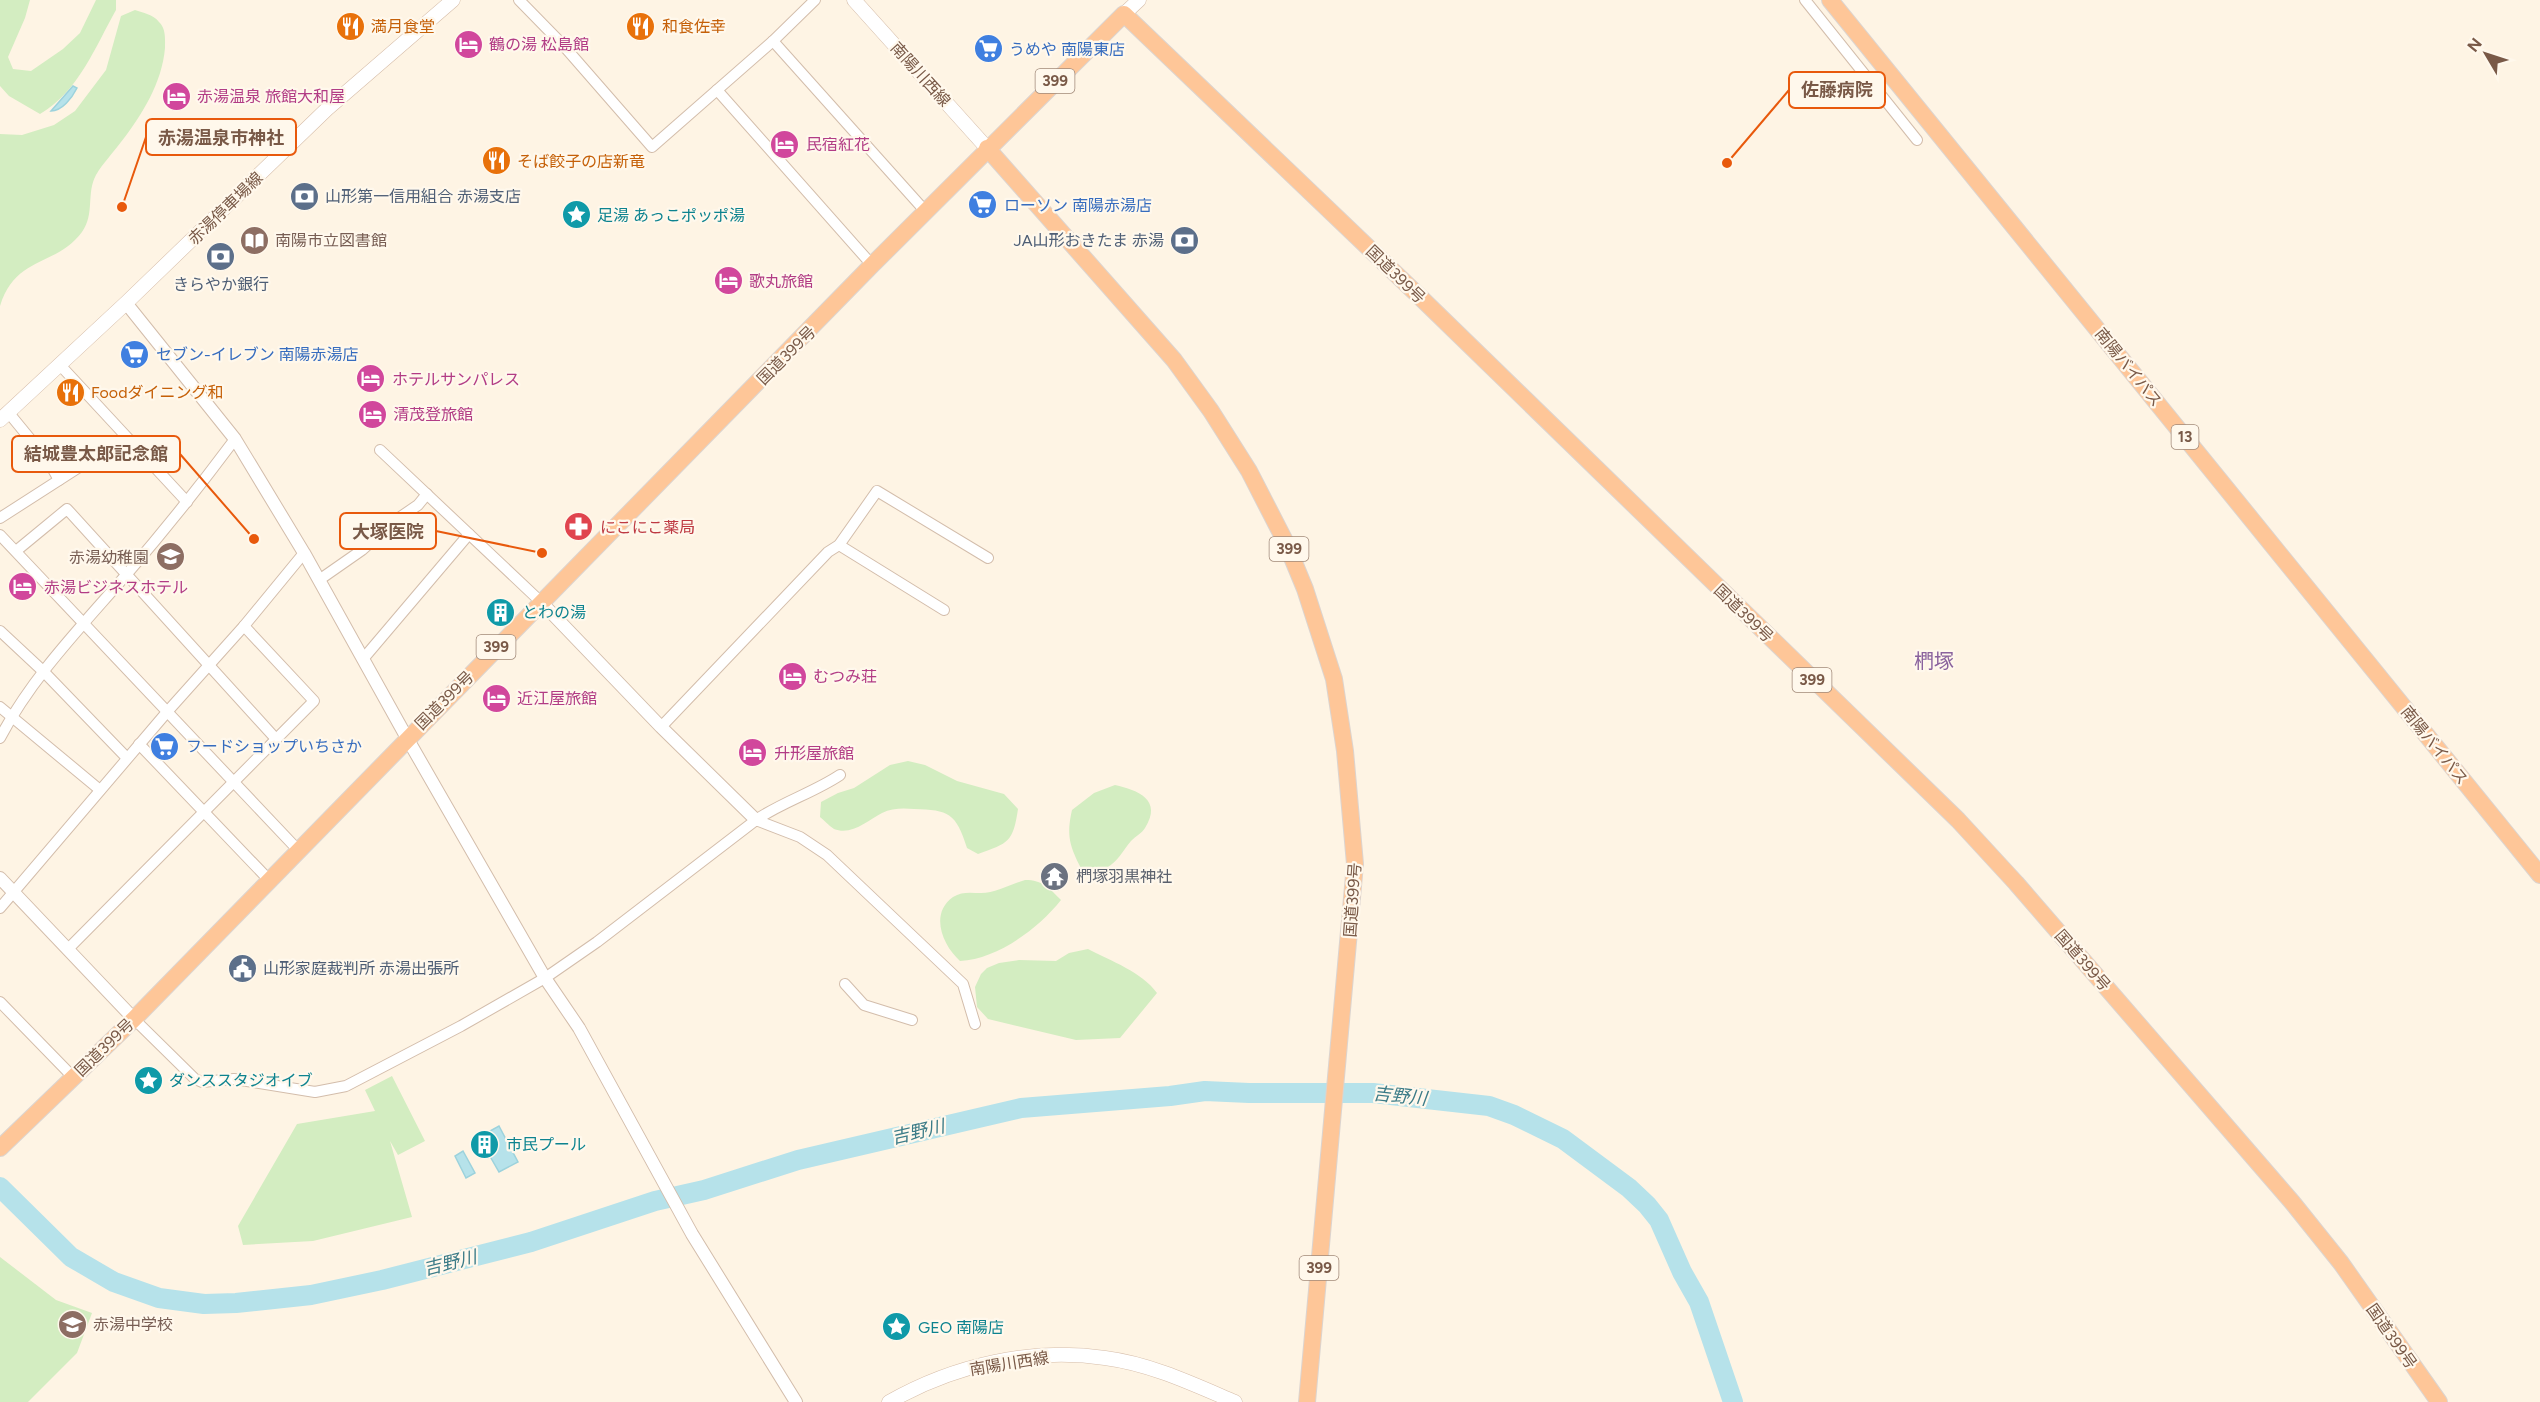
<svg xmlns="http://www.w3.org/2000/svg" width="2540" height="1402" font-family="Figtree,'Noto Sans JP',sans-serif">
	<style>
		.green { fill: #d3edc1 }
		.water { fill: #b6e2ea; stroke: #9cd2dc; stroke-width: 1.5 }
		.lines { fill: none; stroke-linecap: round; stroke-linejoin: round }
		.river { stroke: #b6e2ea; stroke-width: 20 }
		.minor-casing { stroke: #d3bdab; stroke-width: 12 }
		.tertiary-casing { stroke: #d3bdab; stroke-width: 14 }
		.secondary-casing { stroke: #d6bda9; stroke-width: 15 }
		.trunk-casing { stroke: #dcd4cf; stroke-width: 18 }
		.minor { stroke: #fff; stroke-width: 10 }
		.tertiary { stroke: #fff; stroke-width: 12 }
		.secondary { stroke: #fff; stroke-width: 14 }
		.trunk { stroke: #fec698; stroke-width: 16 }
		.labels { text-anchor: middle; stroke-width: 4.5; stroke-linejoin: round; paint-order: stroke }
		.shield { fill: #fff8ec; stroke: #a18978; stroke-width: 1.5 }
		.shield-label { font-size: 15px; font-weight: bold; fill: #795947 }
		.food-label { font-size: 16px; fill: #c56008; stroke: #fff8ec; text-anchor: start }
		.hotel-label { font-size: 16px; fill: #b23c85; stroke: #fff8ec; text-anchor: start }
		.shop-label { font-size: 16px; fill: #366cbe; stroke: #fff8ec; text-anchor: start }
		.street-label { font-size: 16px; fill: #795947; stroke: #fff8ec }
		.service-label { font-size: 16px; fill: #4e5e75; stroke: #fff8ec; text-anchor: start }
		.culture-label { font-size: 16px; fill: #0d838f; stroke: #fff8ec; text-anchor: start }
		.education-label { font-size: 16px; fill: #785e54; stroke: #fff8ec; text-anchor: start }
		.health-label { font-size: 16px; fill: #be3a42; stroke: #fff8ec; text-anchor: start }
		.worship-label { font-size: 16px; fill: #5b616d; stroke: #fff8ec; text-anchor: start }
		.water-label { font-size: 18px; font-style: italic; fill: #3b7b87; stroke: #fff8ec }
		.quarter-label { font-size: 20px; fill: #8a629d; stroke: #fff8ec }
		.leader { fill: none; stroke: #e8590c; stroke-width: 2 }
		.callout-dot { fill: #e8590c; stroke: #fff8ec; stroke-width: 2 }
		.callout { fill: #fff8ec; stroke: #e8590c; stroke-width: 2 }
		.callout-label { font-size: 18px; text-anchor: middle; font-weight: bold; fill: #795947 }
	</style>
	<rect width="100%" height="100%" fill="#fef4e4"/>
	<g class="green">
		<path d="M0,0H30L25,18L8,57L13,69L31,71L63,49L80,33L96,0H116V10C95,47 79,91 40,114L9,96L0,86Z"/>
		<path d="M135,10C143,13 153,14 159,22C166,29 165,38 165,48C162,83 142,115 121,142C113,153 103,163 96,175C86,193 95,214 82,232C56,267 16,255 0,306V134L22,135L54,125L75,111L106,70L121,16Z"/>
		<path d="M908,761L925,765L957,781L1004,794L1018,809C1013,842 1009,843 978,854L967,848C956,813 949,810 914,809C903,808 892,808 882,813C868,820 852,836 834,829C829,826 824,820 820,817L821,802L838,793L854,788L890,765Z"/>
		<path d="M1115,785C1138,790 1163,800 1145,828C1142,833 1136,836 1131,841C1123,850 1118,862 1106,868C1100,871 1089,870 1082,870C1070,847 1066,836 1072,810L1094,793Z"/>
		<path d="M1025,880C1043,880 1049,888 1061,900C1038,929 997,959 960,961C943,946 929,914 953,897C962,891 972,893 981,893C996,893 1011,884 1025,880Z"/>
		<path d="M1088,949C1111,961 1142,972 1157,993L1120,1038L1076,1040L988,1019L977,1007L975,987L981,974L987,968L999,963L1019,960L1056,961L1069,953Z"/>
		<polygon points="392,1076 425,1141 398,1155 390,1141 412,1217 313,1241 243,1245 238,1226 297,1124 375,1111 365,1090"/>
		<polygon points="0,1257 56,1300 92,1313 77,1353 28,1402 0,1402"/>
	</g>
	<g class="water">
		<path d="M73,86L77,88C72,98 62,111 51,111Z"/>
		<polygon points="499,1126 518,1162 499,1172 479,1137"/>
		<polygon points="463,1151 475,1173 466,1178 455,1156"/>
	</g>
	<g class="lines">
		<polyline class="river" points="0,1187 71,1257 114,1282 159,1298 204,1304 236,1303 311,1295 382,1280 531,1242 655,1201 704,1190 798,1160 1021,1108 1170,1096 1205,1091 1249,1093 1373,1093 1489,1106 1514,1115 1563,1139 1629,1188 1647,1205 1659,1220 1682,1272 1699,1302 1733,1402"/>
		<defs>
			<g id="minor">
				<polyline points="519,0 563,45 652,147 773,41 815,0"/>
				<polyline points="1805,0 1917,140"/>
				<polyline points="773,41 926,212"/>
				<polyline points="717,90 872,265"/>
				<polyline points="60,365 187,502"/>
				<polyline points="8,412 49,462 59,480"/>
				<polyline points="380,450 541,602"/>
				<polyline points="0,518 126,437"/>
				<polyline points="0,535 298,850"/>
				<polyline points="839,545 944,610"/>
				<polyline points="16,551 67,509 276,739"/>
				<polyline points="319,580 362,550 396,520 418,505 427,494"/>
				<polyline points="0,631 44,672 127,758"/>
				<polyline points="363,659 469,534"/>
				<polyline points="0,707 100,790"/>
				<polyline points="661,727 828,552 839,545 877,491 988,558"/>
				<path d="M0,738C32,677 81,627 126,575C164,531 200,486 235,439"/>
				<polyline points="139,744 269,880"/>
				<polyline points="756,820 800,837 827,855 963,984 975,1024"/>
				<polyline points="0,908 167,712 244,626 304,553"/>
				<polyline points="68,949 314,701 244,626"/>
				<polyline points="845,984 864,1005 912,1020"/>
				<polyline points="0,1002 73,1077"/>
				<path d="M134,1019L195,1079L202,1082L234,1079L315,1092L346,1086L461,1026L545,978L597,942L756,820C782,802 813,793 840,775"/>
			</g>
			<g id="tertiary">
				<polyline points="126,303 235,439 304,553 407,738 545,978 579,1028 692,1234 796,1402"/>
				<polyline points="541,602 661,727 756,820"/>
				<polyline points="0,878 134,1019"/>
			</g>
			<g id="secondary">
				<polyline points="854,0 987,148"/>
				<polyline points="1124,14 1139,0"/>
				<polyline points="0,420 126,303 327,109 453,0"/>
				<path d="M889,1402C954,1365 1032,1347 1105,1358C1151,1364 1193,1384 1235,1402"/>
			</g>
			<g id="trunk">
				<polyline points="1830,0 2540,875"/>
				<polyline points="987,148 1174,360 1211,411 1249,471 1286,543 1305,589 1334,679 1345,751 1355,864 1307,1402"/>
				<polyline points="0,1148 134,1019 872,265 1124,14 1420,297 1958,820 2016,883 2292,1202 2341,1263 2439,1402"/>
			</g>
		</defs>
		<use href="#minor" class="minor-casing"/>
		<use href="#tertiary" class="tertiary-casing"/>
		<use href="#secondary" class="secondary-casing"/>
		<use href="#trunk" class="trunk-casing"/>
		<use href="#minor" class="minor"/>
		<use href="#tertiary" class="tertiary"/>
		<use href="#secondary" class="secondary"/>
		<use href="#trunk" class="trunk"/>
	</g>
	<defs>
		<symbol id="restaurant-disc" viewBox="-11 -11 22 22"><circle r="9.5" fill="#e8710a" stroke="#fff8ec"/><path d="M-5-6h1v4h1v-4h1v4h1v-4h1v5L-1.5 .5V6h-2V.5L-5-1ZM5-6V6H3V1.5H1.5Q1.5-4 5-6Z" fill="#fff"/></symbol>
		<symbol id="hotel-disc" viewBox="-11 -11 22 22"><circle r="9.5" fill="#d1479c" stroke="#fff8ec"/><path d="M-6-4.5h1.5V1H6V5H4.5V3h-9V5H-6ZM-4 0a1.8 1.8 0 1 1 3.6 0ZM.5 0V-2.5h3Q6-2.5 6 0Z" fill="#fff"/></symbol>
		<symbol id="supermarket-disc" viewBox="-11 -11 22 22"><circle r="9.5" fill="#3f7fe0" stroke="#fff8ec"/><path d="M-6-5.5h2.5l.6 2H6L4.5 2H-2.5L-4.4-4H-6ZM-1.5 3.2a1.3 1.3 0 1 0 .1 0ZM3 3.2a1.3 1.3 0 1 0 .1 0Z" fill="#fff"/></symbol>
		<symbol id="bank-disc" viewBox="-11 -11 22 22"><circle r="9.5" fill="#5c6f8a" stroke="#fff8ec"/><path d="M-6-4H6V4H-6ZM0-2.3a2.3 2.3 0 1 0 0 4.6a2.3 2.3 0 1 0 0-4.6Z" fill="#fff"/></symbol>
		<symbol id="sight-disc" viewBox="-11 -11 22 22"><circle r="9.5" fill="#0f9aa8" stroke="#fff8ec"/><path d="M0-6L1.8-2.2L6-1.7L2.9 1.2L3.7 5.4L0 3.3L-3.7 5.4L-2.9 1.2L-6-1.7L-1.8-2.2Z" fill="#fff"/></symbol>
		<symbol id="library-disc" viewBox="-11 -11 22 22"><circle r="9.5" fill="#8d6e63" stroke="#fff8ec"/><path d="M-6-4Q-3-5.5-.7-3.5V5Q-3 3-6 4ZM6-4Q3-5.5 .7-3.5V5Q3 3 6 4Z" fill="#fff"/></symbol>
		<symbol id="pharmacy-disc" viewBox="-11 -11 22 22"><circle r="9.5" fill="#e0444e" stroke="#fff8ec"/><path d="M-2-6h4v4h4v4h-4v4h-4v-4h-4v-4h4Z" fill="#fff"/></symbol>
		<symbol id="school-disc" viewBox="-11 -11 22 22"><circle r="9.5" fill="#8d6e63" stroke="#fff8ec"/><path d="M0-5L7-2L0 1L-7-2ZM-4 1L0 2.5L4 1V4Q0 6-4 4Z" fill="#fff"/></symbol>
		<symbol id="building-disc" viewBox="-11 -11 22 22"><circle r="9.5" fill="#0f9aa8" stroke="#fff8ec"/><path d="M-4-6H4V6H1V3H-1V6H-4ZM-2.5-4.3h1.7v1.8h-1.7ZM.8-4.3h1.7v1.8H.8ZM-2.5-1h1.7V.8h-1.7ZM.8-1h1.7V.8H.8Z" fill="#fff"/></symbol>
		<symbol id="temple-disc" viewBox="-11 -11 22 22"><circle r="9.5" fill="#6b7280" stroke="#fff8ec"/><path d="M0-6L5-2H3V0L6.5 2.5H4V6H1.5V3h-3V6H-4V2.5H-6.5L-3 0V-2H-5Z" fill="#fff"/></symbol>
		<symbol id="civic-disc" viewBox="-11 -11 22 22"><circle r="9.5" fill="#5c6f8a" stroke="#fff8ec"/><path d="M-.6-6.5H3V-4.5H.6V-3L4-1V1h2V6H-6V1h2V-1L-.6-3ZM-1.2 2.5V6h2.4V2.5Z" fill="#fff"/></symbol>
	</defs>
	<g fill-rule="evenodd">
		<use href="#restaurant-disc" x="334" y="10" width="33" height="33"/>
		<use href="#restaurant-disc" x="624" y="10" width="33" height="33"/>
		<use href="#hotel-disc" x="452" y="28" width="33" height="33"/>
		<use href="#supermarket-disc" x="972" y="32" width="33" height="33"/>
		<use href="#hotel-disc" x="160" y="80" width="33" height="33"/>
		<use href="#hotel-disc" x="768" y="128" width="33" height="33"/>
		<use href="#restaurant-disc" x="480" y="144" width="33" height="33"/>
		<use href="#bank-disc" x="288" y="180" width="33" height="33"/>
		<use href="#supermarket-disc" x="966" y="188" width="33" height="33"/>
		<use href="#sight-disc" x="560" y="198" width="33" height="33"/>
		<use href="#library-disc" x="238" y="224" width="33" height="33"/>
		<use href="#bank-disc" x="1168" y="224" width="33" height="33"/>
		<use href="#bank-disc" x="204" y="240" width="33" height="33"/>
		<use href="#hotel-disc" x="712" y="264" width="33" height="33"/>
		<use href="#supermarket-disc" x="118" y="338" width="33" height="33"/>
		<use href="#hotel-disc" x="354" y="362" width="33" height="33"/>
		<use href="#restaurant-disc" x="54" y="376" width="33" height="33"/>
		<use href="#hotel-disc" x="356" y="398" width="33" height="33"/>
		<use href="#pharmacy-disc" x="562" y="510" width="33" height="33"/>
		<use href="#school-disc" x="154" y="540" width="33" height="33"/>
		<use href="#hotel-disc" x="6" y="570" width="33" height="33"/>
		<use href="#building-disc" x="484" y="596" width="33" height="33"/>
		<use href="#hotel-disc" x="776" y="660" width="33" height="33"/>
		<use href="#hotel-disc" x="480" y="682" width="33" height="33"/>
		<use href="#supermarket-disc" x="148" y="730" width="33" height="33"/>
		<use href="#hotel-disc" x="736" y="736" width="33" height="33"/>
		<use href="#temple-disc" x="1038" y="860" width="33" height="33"/>
		<use href="#civic-disc" x="226" y="952" width="33" height="33"/>
		<use href="#sight-disc" x="132" y="1064" width="33" height="33"/>
		<use href="#building-disc" x="468" y="1128" width="33" height="33"/>
		<use href="#school-disc" x="56" y="1308" width="33" height="33"/>
		<use href="#sight-disc" x="880" y="1310" width="33" height="33"/>
	</g>
	<g class="labels">
		<g class="shield">
			<rect x="1035.5" y="69" width="39" height="24" rx="4.5"/>
			<rect x="2171.5" y="425" width="27" height="24" rx="4.5"/>
			<rect x="1269.5" y="537" width="39" height="24" rx="4.5"/>
			<rect x="476.5" y="635" width="39" height="24" rx="4.5"/>
			<rect x="1792.5" y="668" width="39" height="24" rx="4.5"/>
			<rect x="1299.5" y="1256" width="39" height="24" rx="4.5"/>
		</g>
		<g class="shield-label">
			<text x="1055" y="86">399</text>
			<text x="2185" y="442">13</text>
			<text x="1289" y="554">399</text>
			<text x="496" y="652">399</text>
			<text x="1812" y="685">399</text>
			<text x="1319" y="1273">399</text>
		</g>
		<g class="food-label">
			<text x="371" y="32">満月食堂</text>
			<text x="662" y="32">和食佐幸</text>
			<text x="517" y="167">そば餃子の店新竜</text>
			<text x="91" y="398">Foodダイニング和</text>
		</g>
		<g class="hotel-label">
			<text x="489" y="50">鶴の湯 松島館</text>
			<text x="197" y="102">赤湯温泉 旅館大和屋</text>
			<text x="806" y="150">民宿紅花</text>
			<text x="749" y="287">歌丸旅館</text>
			<text x="392" y="385">ホテルサンパレス</text>
			<text x="393" y="420">清茂登旅館</text>
			<text x="44" y="593">赤湯ビジネスホテル</text>
			<text x="813" y="682">むつみ荘</text>
			<text x="517" y="704">近江屋旅館</text>
			<text x="774" y="759">升形屋旅館</text>
		</g>
		<g class="shop-label">
			<text x="1009" y="55">うめや 南陽東店</text>
			<text x="1004" y="211">ローソン 南陽赤湯店</text>
			<text x="156" y="360">セブン-イレブン 南陽赤湯店</text>
			<text x="186" y="752">フードショップいちさか</text>
		</g>
		<g class="street-label">
			<text transform="translate(921 74) rotate(48)" y="6">南陽川西線</text>
			<text transform="translate(225 208) rotate(-44)" y="6">赤湯停車場線</text>
			<text transform="translate(1396 274) rotate(44)" y="6">国道399号</text>
			<text transform="translate(786 355) rotate(-45)" y="6">国道399号</text>
			<text transform="translate(2129 367) rotate(51)" y="6">南陽バイパス</text>
			<text transform="translate(1744 613) rotate(44)" y="6">国道399号</text>
			<text transform="translate(444 700) rotate(-45)" y="6">国道399号</text>
			<text transform="translate(2435 745) rotate(51)" y="6">南陽バイパス</text>
			<text transform="translate(1352 900) rotate(-86)" y="6">国道399号</text>
			<text transform="translate(2083 960) rotate(49)" y="6">国道399号</text>
			<text transform="translate(104 1047) rotate(-44)" y="6">国道399号</text>
			<text transform="translate(2392 1336) rotate(55)" y="6">国道399号</text>
			<text transform="translate(1009 1363) rotate(-9)" y="6">南陽川西線</text>
		</g>
		<g class="service-label">
			<text x="325" y="202">山形第一信用組合 赤湯支店</text>
			<text x="1164" y="246" text-anchor="end">JA山形おきたま 赤湯</text>
			<text x="221" y="290" text-anchor="middle">きらやか銀行</text>
			<text x="263" y="974">山形家庭裁判所 赤湯出張所</text>
		</g>
		<g class="culture-label">
			<text x="597" y="221">足湯 あっこポッポ湯</text>
			<text x="522" y="618">とわの湯</text>
			<text x="169" y="1086">ダンススタジオイブ</text>
			<text x="506" y="1150">市民プール</text>
			<text x="918" y="1333">GEO 南陽店</text>
		</g>
		<g class="education-label">
			<text x="275" y="246">南陽市立図書館</text>
			<text x="149" y="563" text-anchor="end">赤湯幼稚園</text>
			<text x="93" y="1330">赤湯中学校</text>
		</g>
		<g class="health-label">
			<text x="600" y="533">にこにこ薬局</text>
		</g>
		<g class="worship-label">
			<text x="1076" y="882">椚塚羽黒神社</text>
		</g>
		<g class="water-label">
			<text transform="translate(1400 1096) rotate(6)" y="6">吉野川</text>
			<text transform="translate(918 1132) rotate(-13)" y="6">吉野川</text>
			<text transform="translate(450 1263) rotate(-14)" y="6">吉野川</text>
		</g>
		<g class="quarter-label">
			<text x="1934" y="668">椚塚</text>
		</g>
	</g>
	<path class="leader" d="M1727 163L1789 90M122 207L146 137M254 539L180 454M542 553L436 531"/>
	<g class="callout-dot">
		<circle cx="1727" cy="163" r="6"/>
		<circle cx="122" cy="207" r="6"/>
		<circle cx="254" cy="539" r="6"/>
		<circle cx="542" cy="553" r="6"/>
	</g>
	<g class="callout">
		<rect x="1789" y="72" width="96" height="36" rx="6"/>
		<rect x="146" y="119" width="150" height="36" rx="6"/>
		<rect x="12" y="436" width="168" height="36" rx="6"/>
		<rect x="340" y="513" width="96" height="36" rx="6"/>
	</g>
	<g class="callout-label">
		<text x="1837" y="96">佐藤病院</text>
		<text x="221" y="144">赤湯温泉市神社</text>
		<text x="96" y="460">結城豊太郎記念館</text>
		<text x="388" y="538">大塚医院</text>
	</g>
	<g transform="translate(2486 54) rotate(309)" stroke="#fff8ec" stroke-width="4.5" paint-order="stroke">
	<path d="M0-4.5L10 22L0 15L-10 22Z" fill="#795947"/>
	<text y="-9" font-size="16" font-weight="bold" text-anchor="middle" fill="#795947">N</text>
	</g>
</svg>
